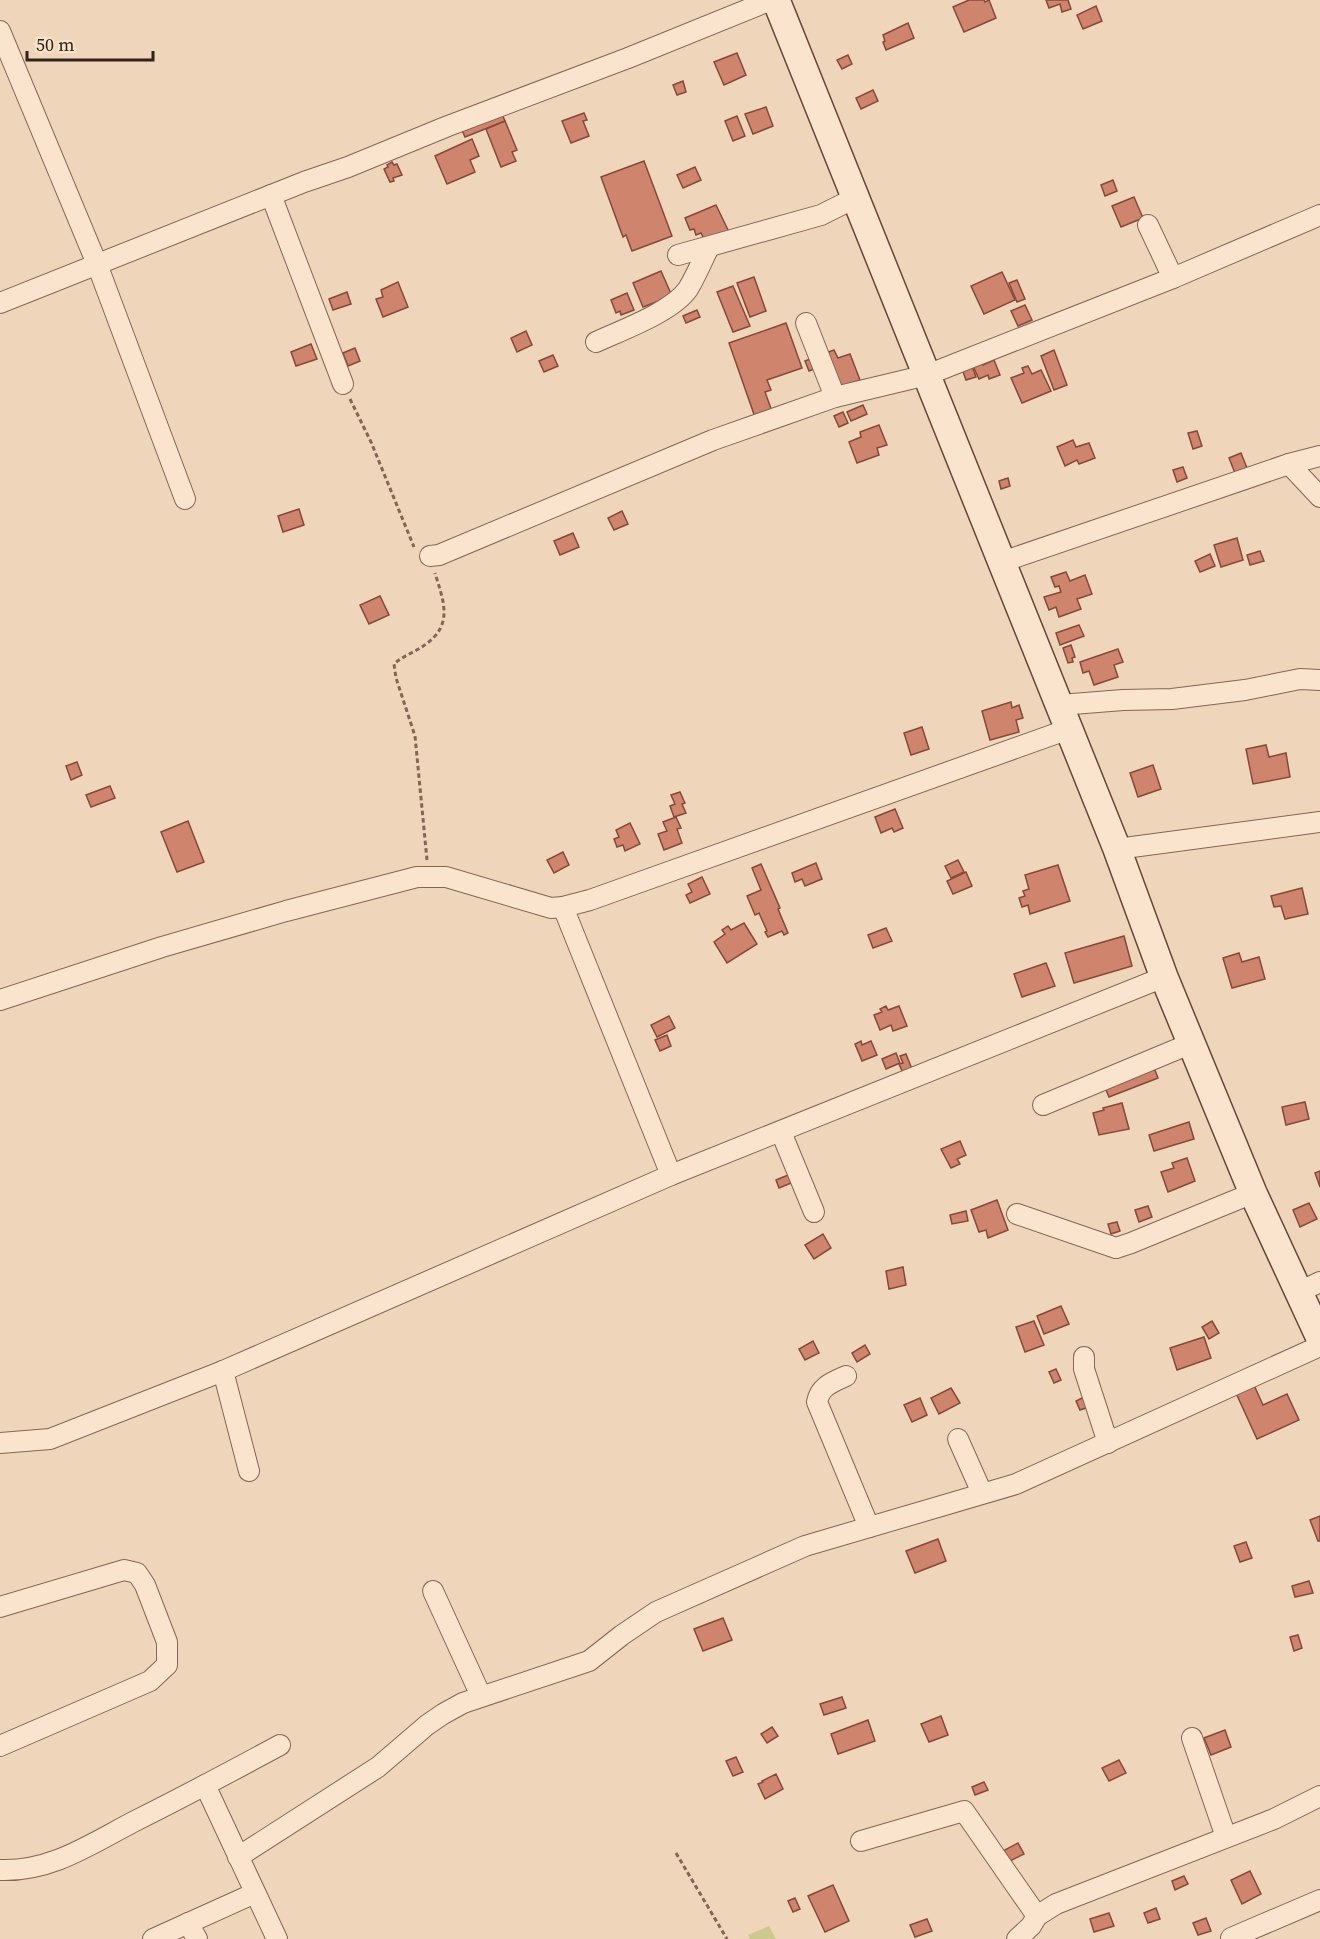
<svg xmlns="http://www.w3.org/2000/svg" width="1320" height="1939" font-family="'Source Serif 4',serif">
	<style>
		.green { fill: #cdc88e }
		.building { fill: #cf846d; stroke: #864939; stroke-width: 1.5 }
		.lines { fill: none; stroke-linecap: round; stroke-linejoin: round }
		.street-casing { stroke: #866554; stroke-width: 22 }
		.secondary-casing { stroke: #674637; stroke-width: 30 }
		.path { stroke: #866554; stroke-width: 3; stroke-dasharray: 4.5 3; stroke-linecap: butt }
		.street { stroke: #fae4cd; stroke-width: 20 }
		.secondary { stroke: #fae4cd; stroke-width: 27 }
	</style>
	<rect width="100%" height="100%" fill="#efd5ba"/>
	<polygon class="green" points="769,1926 776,1939 750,1939 748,1935"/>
	<g class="building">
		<polygon points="969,0 984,0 985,2 989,0 996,18 964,32 953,7"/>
		<polygon points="1046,0 1068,0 1071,9 1062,12 1060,4 1049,8"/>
		<polygon points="1096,6 1102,21 1083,29 1077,15"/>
		<polygon points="908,23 914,38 886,50 883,42 885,41 883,35"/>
		<polygon points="737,53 746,75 724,85 714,62"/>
		<polygon points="848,55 852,64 842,69 837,60"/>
		<polygon points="683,81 686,92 677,95 673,85"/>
		<polygon points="873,90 878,101 861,109 856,98"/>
		<polygon points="499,107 505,121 465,137 459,123"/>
		<polygon points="766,107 773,126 753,134 745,114"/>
		<polygon points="584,113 587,120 583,121 589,136 571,143 562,121"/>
		<polygon points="737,116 745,136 733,141 725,121"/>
		<polygon points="505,121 517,150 512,152 516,161 501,167 486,129"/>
		<polygon points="472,139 479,156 470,160 475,172 447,184 435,156"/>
		<polygon points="644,161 672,236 632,251 626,235 623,237 601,177"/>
		<polygon points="392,162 394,165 397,164 402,175 393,178 394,181 390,182 384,169 388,167 387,165"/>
		<polygon points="695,167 701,180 683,188 677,175"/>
		<polygon points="1113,180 1117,191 1105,196 1101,185"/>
		<polygon points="1134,197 1143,218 1121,227 1112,206"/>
		<polygon points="716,205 729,232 705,241 701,233 696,235 694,229 690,230 685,218"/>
		<polygon points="661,271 672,296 643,307 633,283"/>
		<polygon points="1002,272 1015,300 984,314 971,286"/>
		<polygon points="754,277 766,311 750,317 737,283"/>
		<polygon points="1017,280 1025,299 1017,302 1009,283"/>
		<polygon points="398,282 408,307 383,317 376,299 383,297 381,290"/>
		<polygon points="733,286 750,326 733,332 717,292"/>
		<polygon points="347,292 351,304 333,310 329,299"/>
		<polygon points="627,293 634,310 621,315 620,311 616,313 611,300"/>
		<polygon points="1025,305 1032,320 1018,326 1011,311"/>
		<polygon points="697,310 700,317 686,323 683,316"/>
		<polygon points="786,323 802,368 767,380 771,390 765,392 773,414 756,420 729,343"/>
		<polygon points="526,331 532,345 517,352 511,338"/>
		<polygon points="311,344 317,359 296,366 291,352"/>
		<polygon points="355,348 360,361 348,366 343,353"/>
		<polygon points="834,350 838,358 850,354 860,380 829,392 819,367 809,371 805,361"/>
		<polygon points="1054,350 1067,385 1054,390 1041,356"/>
		<polygon points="553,355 558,366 544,372 539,361"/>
		<polygon points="994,360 1000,375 989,379 988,375 979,379 973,366 982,362 983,365"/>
		<polygon points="971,363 976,377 966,380 961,366"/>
		<polygon points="1028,366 1032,374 1041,370 1051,391 1022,403 1011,378 1024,373 1022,368"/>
		<polygon points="863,405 867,414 851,421 847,412"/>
		<polygon points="843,412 848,423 839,427 834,416"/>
		<polygon points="879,425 887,445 877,448 879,455 857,463 849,442 861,437 860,432"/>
		<polygon points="1197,431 1202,446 1193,449 1188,433"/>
		<polygon points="1073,440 1076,447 1089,443 1095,458 1079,464 1077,460 1065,466 1057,447"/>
		<polygon points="1241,453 1247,468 1235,473 1229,458"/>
		<polygon points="1183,467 1187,478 1177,482 1173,470"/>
		<polygon points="1008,478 1010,486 1001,489 999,481"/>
		<polygon points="299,509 304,525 283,532 278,516"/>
		<polygon points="622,511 628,524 614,530 608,518"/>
		<polygon points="573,533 579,547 560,555 554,541"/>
		<polygon points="1237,538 1243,560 1221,567 1214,545"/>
		<polygon points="1260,551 1264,561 1250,565 1247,555"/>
		<polygon points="1210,554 1215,566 1200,572 1195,561"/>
		<polygon points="1066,572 1070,581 1085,575 1092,594 1077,599 1081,609 1059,617 1056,607 1049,610 1044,597 1061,592 1059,586 1055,587 1051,577"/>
		<polygon points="380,596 389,615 369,624 360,605"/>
		<polygon points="1079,625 1084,636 1060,645 1056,633"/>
		<polygon points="1071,645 1075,657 1072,658 1073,662 1068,663 1063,648"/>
		<polygon points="1118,649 1123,662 1114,665 1118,677 1094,685 1089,671 1083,673 1080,662"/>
		<polygon points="1011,702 1012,708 1019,705 1023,718 1016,720 1019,732 990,740 982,711"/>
		<polygon points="922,727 929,749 911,755 904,733"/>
		<polygon points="1266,745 1269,757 1286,753 1290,777 1253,784 1246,749"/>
		<polygon points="77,762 82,775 71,780 66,766"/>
		<polygon points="1153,765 1161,789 1138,797 1130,773"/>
		<polygon points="110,786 115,798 91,807 86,795"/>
		<polygon points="680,792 685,803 682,804 686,813 674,817 670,806 675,804 671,795"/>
		<polygon points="895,809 903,828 894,832 892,828 881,833 875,817"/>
		<polygon points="676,817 681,828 677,829 682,843 664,850 658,834 667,831 663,822"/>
		<polygon points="188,821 204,862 177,872 161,832"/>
		<polygon points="630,823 640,844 625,851 623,845 617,847 614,839 619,837 616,830"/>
		<polygon points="563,852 569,865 554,873 547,860"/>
		<polygon points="958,860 964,872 951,878 945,866"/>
		<polygon points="816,863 822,879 805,886 802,879 795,882 792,873"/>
		<polygon points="761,864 780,908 778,909 788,933 784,935 782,931 768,937 765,932 767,931 759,913 755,915 747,896 761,890 752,868"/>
		<polygon points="1058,865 1070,901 1030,914 1028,905 1022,907 1019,898 1025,896 1023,891 1029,889 1025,875"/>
		<polygon points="966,872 972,886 953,894 947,881"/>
		<polygon points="702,877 710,894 690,903 686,895 692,892 688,884"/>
		<polygon points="1302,888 1308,914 1285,919 1281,906 1274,907 1271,896"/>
		<polygon points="744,923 757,944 727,963 714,942 725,934 722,930 728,926 731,930"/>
		<polygon points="886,928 892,941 873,948 868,935"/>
		<polygon points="1124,936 1132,966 1074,983 1065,953"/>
		<polygon points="1239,953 1242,962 1259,957 1265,979 1232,988 1223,958"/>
		<polygon points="1046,963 1055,986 1022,997 1014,974"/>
		<polygon points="886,1006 888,1010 899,1006 907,1026 893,1031 891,1025 880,1030 874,1015 882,1012 880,1009"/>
		<polygon points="669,1016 675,1028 657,1037 651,1025"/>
		<polygon points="667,1035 671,1046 660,1051 655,1040"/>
		<polygon points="861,1041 862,1045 871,1041 877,1055 862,1061 855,1044"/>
		<polygon points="896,1053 900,1063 886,1069 882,1059"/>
		<polygon points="906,1054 912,1069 903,1073 899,1064 903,1063 900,1056"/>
		<polygon points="1153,1065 1158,1078 1109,1097 1104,1085"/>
		<polygon points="1305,1102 1309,1119 1286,1125 1282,1107"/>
		<polygon points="1122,1103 1129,1129 1099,1135 1093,1113 1104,1110 1103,1108"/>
		<polygon points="1189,1122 1194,1139 1154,1151 1149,1135"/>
		<polygon points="960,1141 966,1155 957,1159 960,1164 951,1168 941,1149"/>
		<polygon points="1187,1158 1195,1181 1168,1192 1161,1172 1174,1168 1172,1163"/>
		<polygon points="1320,1171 1320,1187 1315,1173"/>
		<polygon points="793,1173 796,1181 779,1188 776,1180"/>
		<polygon points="997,1200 1008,1230 988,1238 986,1230 979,1232 971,1210"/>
		<polygon points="1309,1203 1317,1219 1300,1227 1293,1210"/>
		<polygon points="1148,1206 1152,1217 1139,1222 1135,1210"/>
		<polygon points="966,1211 968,1221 952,1224 950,1215"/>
		<polygon points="1117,1222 1120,1231 1111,1234 1108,1224"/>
		<polygon points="823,1234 831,1248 814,1259 805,1245"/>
		<polygon points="903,1267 906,1285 889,1289 886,1271"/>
		<polygon points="1061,1306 1069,1324 1044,1334 1037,1316"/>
		<polygon points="1034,1321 1044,1345 1025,1352 1016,1327"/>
		<polygon points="1212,1321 1219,1333 1209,1339 1202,1327"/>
		<polygon points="1204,1337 1211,1358 1177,1370 1170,1348"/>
		<polygon points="813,1341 819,1353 805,1360 799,1349"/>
		<polygon points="865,1345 870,1354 857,1362 852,1353"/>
		<polygon points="1056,1369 1061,1380 1054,1383 1049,1372"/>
		<polygon points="1253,1383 1263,1405 1287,1394 1299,1420 1257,1439 1235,1391"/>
		<polygon points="951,1388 960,1403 939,1414 931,1398"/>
		<polygon points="1084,1397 1089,1407 1080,1410 1076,1401"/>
		<polygon points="920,1398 927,1415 912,1422 904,1405"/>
		<polygon points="1320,1516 1320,1541 1318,1541 1310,1520"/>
		<polygon points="938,1539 946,1561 915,1573 906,1551"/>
		<polygon points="1246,1542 1252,1558 1240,1562 1234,1546"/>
		<polygon points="1309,1581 1313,1593 1295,1597 1292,1586"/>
		<polygon points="723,1618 732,1640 703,1651 694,1629"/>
		<polygon points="1298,1635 1302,1648 1294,1651 1290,1637"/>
		<polygon points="842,1697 846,1708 824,1715 820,1704"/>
		<polygon points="941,1716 948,1735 929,1742 921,1724"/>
		<polygon points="868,1720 875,1741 838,1754 831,1734"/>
		<polygon points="772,1727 778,1736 767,1743 761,1734"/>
		<polygon points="1225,1730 1231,1747 1211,1755 1204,1738"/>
		<polygon points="736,1757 743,1772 733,1776 726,1761"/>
		<polygon points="1119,1760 1126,1773 1109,1781 1102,1768"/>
		<polygon points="776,1774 783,1789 765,1799 758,1784 763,1782 762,1781"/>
		<polygon points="984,1782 988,1790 975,1795 972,1787"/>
		<polygon points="1018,1843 1024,1854 1006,1863 1001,1852"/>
		<polygon points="1250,1871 1261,1894 1242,1904 1231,1880"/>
		<polygon points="1184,1876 1188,1884 1175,1890 1172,1881"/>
		<polygon points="833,1885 849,1921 825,1932 808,1896"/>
		<polygon points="795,1898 800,1909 793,1912 788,1901"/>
		<polygon points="1156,1908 1160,1919 1148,1923 1144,1913"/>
		<polygon points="1109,1913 1114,1926 1094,1932 1090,1919"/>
		<polygon points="1206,1918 1211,1931 1198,1935 1193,1923"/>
		<polygon points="927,1919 932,1931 915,1937 910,1925"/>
	</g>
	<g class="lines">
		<defs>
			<g id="street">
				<polyline points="0,31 97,264 185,499"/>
				<polyline points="271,195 343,384"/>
				<polyline points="1148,225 1173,278"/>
				<polyline points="678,255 821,215 855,198"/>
				<polyline points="0,303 304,182 348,167 448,126 628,58 771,0"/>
				<polyline points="806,323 835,397"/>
				<path d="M596,342C622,330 672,312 688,289C696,276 702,261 709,247"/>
				<polyline points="1289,464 1320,497"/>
				<polyline points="430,556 439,555 713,440 835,397 927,375 1173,278 1320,215"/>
				<polyline points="1002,562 1289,464 1320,456"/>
				<polyline points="1060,705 1123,700 1172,699 1245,690 1300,679 1320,680"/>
				<polyline points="1117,849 1320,822"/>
				<polyline points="563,907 671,1175"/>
				<polyline points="0,1000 162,947 286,911 417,877 446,877 551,908 563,907 590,900 1069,729"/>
				<polyline points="1043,1105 1192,1043"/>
				<polyline points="781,1132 814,1212"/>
				<polyline points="1017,1214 1116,1248 1131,1243 1253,1193"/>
				<polyline points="1299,1292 1320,1282"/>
				<polyline points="1084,1357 1084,1369 1108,1443"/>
				<polyline points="223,1371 249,1471"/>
				<path d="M846,1376C833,1382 820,1386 817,1402L869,1527"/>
				<polyline points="958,1439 982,1493"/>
				<polyline points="0,1443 50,1439 223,1371 671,1175 1164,977"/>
				<polyline points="433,1591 481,1696"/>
				<polyline points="0,1607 124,1570 137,1573 145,1585 167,1642 167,1665 150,1681 0,1746"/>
				<polyline points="1192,1738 1226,1837"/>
				<polyline points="205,1785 277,1939"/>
				<polyline points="861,1841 964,1811 1037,1916"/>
				<polyline points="238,1857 378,1767 427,1725 443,1714 463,1703 589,1661 622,1635 656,1612 805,1546 1016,1484 1320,1346"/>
				<path d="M0,1870C52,1872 92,1843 137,1820C185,1796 232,1771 280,1745"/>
				<polyline points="188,1923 197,1939"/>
				<polyline points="1231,1938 1320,1900"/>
				<polyline points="153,1939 255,1893"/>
				<polyline points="1017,1939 1031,1926 1037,1916 1056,1904 1274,1819 1320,1796"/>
			</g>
			<polyline id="secondary" points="776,0 1117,849 1164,977 1253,1193 1320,1338"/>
		</defs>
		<use href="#street" class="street-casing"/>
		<use href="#secondary" class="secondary-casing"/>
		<g class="path">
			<polyline points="350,399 371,442 414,547"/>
			<path d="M427,860L415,736L396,678L394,664C404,655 416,652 426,644C454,624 443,600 435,573"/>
			<polyline points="676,1853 727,1939"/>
		</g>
		<use href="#street" class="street"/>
		<use href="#secondary" class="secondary"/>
	</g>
	<path d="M27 51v9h126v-9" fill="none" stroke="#34211a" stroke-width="3"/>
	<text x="36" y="51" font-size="18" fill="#34211a" stroke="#f6e1c9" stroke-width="4.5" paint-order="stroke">50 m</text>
</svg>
